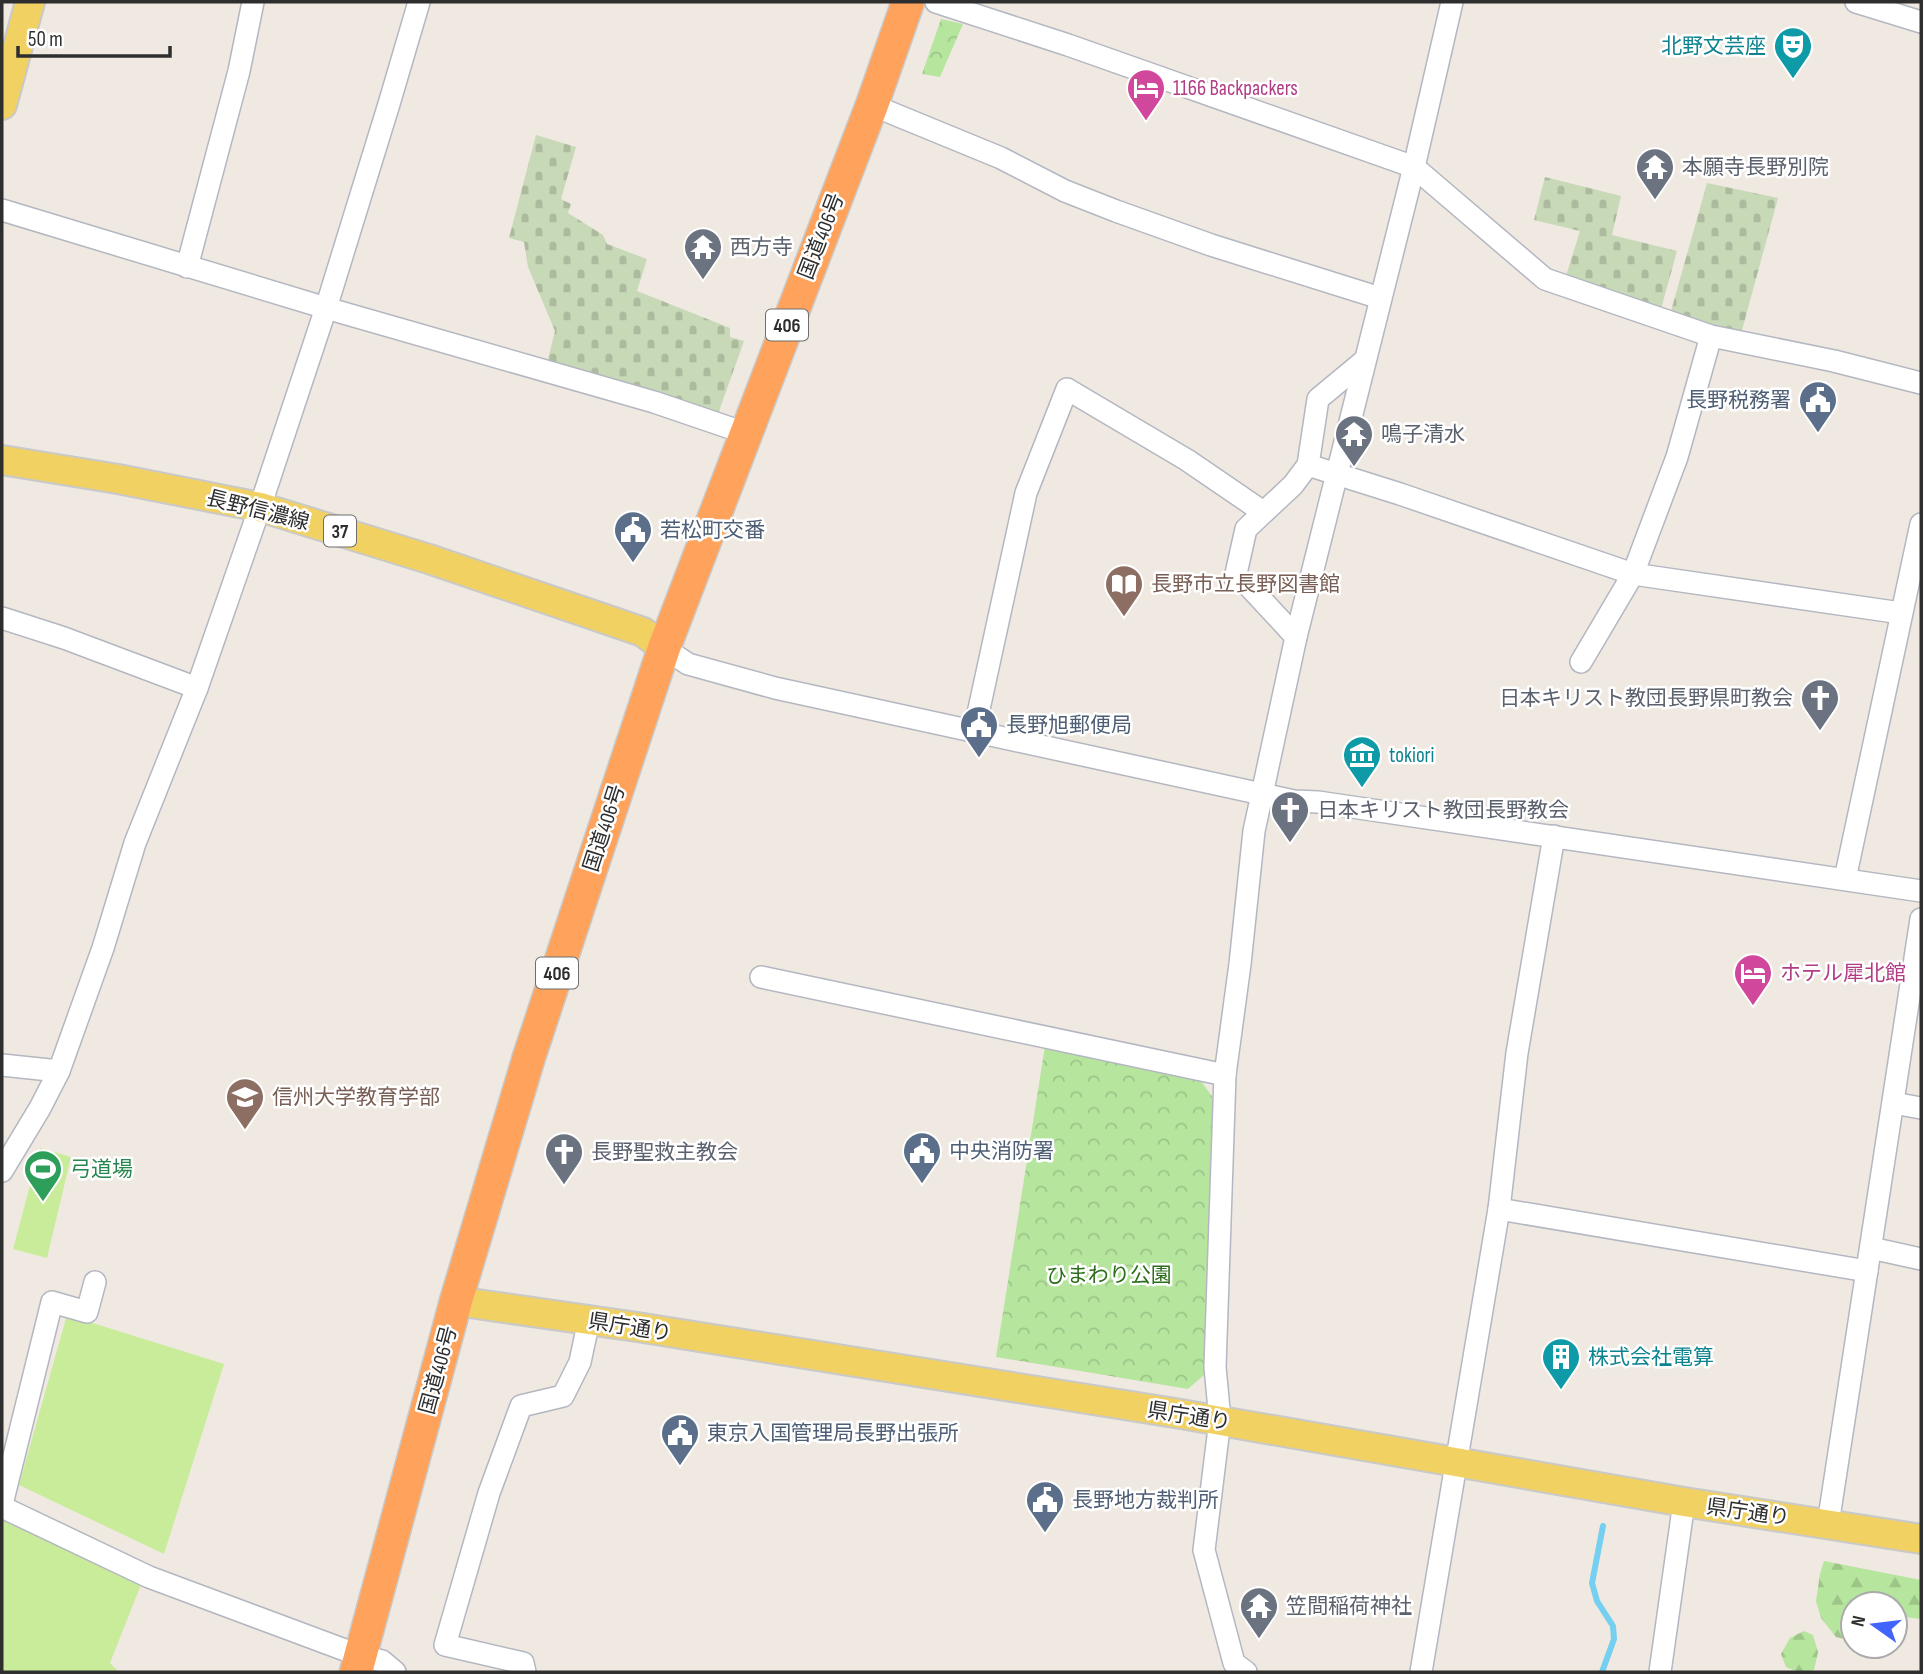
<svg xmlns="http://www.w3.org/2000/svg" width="1923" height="1674" font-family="'Sofia Sans Condensed','Noto Sans JP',sans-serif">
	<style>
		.forest { fill: url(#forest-firs) }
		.cemetery { fill: url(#cemetery-stones) }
		.park { fill: url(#park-crowns) }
		.pitch { fill: #c9ec9a }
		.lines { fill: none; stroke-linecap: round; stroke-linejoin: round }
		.stream { stroke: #75cff0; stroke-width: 6 }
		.minor-casing { stroke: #b4b7c1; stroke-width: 24 }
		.major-casing { stroke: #c9c9c9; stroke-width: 32 }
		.highway-casing { stroke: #c9c9c9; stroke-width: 35 }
		.minor { stroke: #fff; stroke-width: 21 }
		.major { stroke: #f2d163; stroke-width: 28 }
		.highway { stroke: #ffa35c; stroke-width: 32 }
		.labels { text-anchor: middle; stroke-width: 5; stroke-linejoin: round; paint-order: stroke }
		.shield { fill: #fff; stroke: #6d6d6d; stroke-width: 2 }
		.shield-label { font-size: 19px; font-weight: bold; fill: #2e2e2e }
		.culture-label { font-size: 21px; fill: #0d838f; stroke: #fff; text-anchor: start }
		.hotel-label { font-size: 21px; fill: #b23c85; stroke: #fff; text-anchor: start }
		.worship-label { font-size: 21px; fill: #5b616d; stroke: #fff; text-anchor: start }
		.street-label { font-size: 21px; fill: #2e2e2e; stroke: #fff }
		.service-label { font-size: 21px; fill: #4e5e75; stroke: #fff; text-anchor: start }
		.education-label { font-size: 21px; fill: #785e54; stroke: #fff; text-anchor: start }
		.leisure-label { font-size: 21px; fill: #27864d; stroke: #fff; text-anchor: start }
		.park-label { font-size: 21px; fill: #2c6e1b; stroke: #fff }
	</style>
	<defs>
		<pattern id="forest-firs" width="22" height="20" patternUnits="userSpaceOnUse" patternTransform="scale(1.75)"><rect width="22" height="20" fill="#b6e59e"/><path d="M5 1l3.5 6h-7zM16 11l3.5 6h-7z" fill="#9dc588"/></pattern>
		<pattern id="cemetery-stones" width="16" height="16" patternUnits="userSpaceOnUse" patternTransform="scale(1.75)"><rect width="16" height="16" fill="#c8d9b8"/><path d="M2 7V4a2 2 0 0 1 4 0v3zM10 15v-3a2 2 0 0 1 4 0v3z" fill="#acbb9e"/></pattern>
		<pattern id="park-crowns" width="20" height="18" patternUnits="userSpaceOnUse" patternTransform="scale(1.75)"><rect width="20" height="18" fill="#b6e59e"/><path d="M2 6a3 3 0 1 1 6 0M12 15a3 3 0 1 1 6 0" fill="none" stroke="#9dc588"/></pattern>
	</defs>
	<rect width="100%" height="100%" fill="#efe9e1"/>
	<g class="forest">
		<polygon points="1824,1561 1921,1580 1921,1619 1895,1616 1895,1604 1853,1604 1853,1641 1836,1637 1821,1618 1816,1601 1820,1574"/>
		<path d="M1804,1631L1813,1635L1818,1652L1814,1670C1803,1673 1796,1672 1786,1667L1781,1654L1790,1638Z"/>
	</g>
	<g class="cemetery">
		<polygon points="536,135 576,147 561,199 571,204 568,213 603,235 607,244 647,259 637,291 730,328 730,337 744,341 718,414 547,363 555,331 528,267 524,242 509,238"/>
		<polygon points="1545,177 1621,196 1612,235 1677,251 1661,309 1565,279 1580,231 1534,220"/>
		<polygon points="1707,183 1778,198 1741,334 1708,326 1671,311"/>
	</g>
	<g class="park">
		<polygon points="941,19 963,24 940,77 922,74"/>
		<polygon points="1045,1046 1201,1081 1214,1099 1205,1374 1188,1389 996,1357"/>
	</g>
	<g class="pitch">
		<polygon points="40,1148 71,1157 47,1258 13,1249"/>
		<polygon points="67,1315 224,1364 164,1554 19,1485"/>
		<polygon points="2,1519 142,1582 110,1663 119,1672 2,1672"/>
	</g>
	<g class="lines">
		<polyline class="stream" points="1602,1672 1614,1639 1613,1626 1597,1601 1592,1583 1603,1526"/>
		<defs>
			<g id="minor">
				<polyline points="936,2 1068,45 1414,167 1545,279 1711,336 1834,361 1921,383"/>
				<polyline points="1856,2 1921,22"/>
				<polyline points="872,105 1001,158 1065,191 1116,211 1211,245 1380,298"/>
				<polyline points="2,210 326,308 654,402 745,433"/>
				<polyline points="187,267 239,71 253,2"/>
				<polyline points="1308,465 1400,494 1633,574 1901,613"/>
				<polyline points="2,618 64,638 197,688"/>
				<polyline points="1296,637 1247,584 1235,578 1246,529 1293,485 1308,465 1318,399 1365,360"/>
				<polyline points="664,648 688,664 775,688 1294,801 1318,802 1921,891"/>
				<polyline points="1581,662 1633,574 1677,457 1711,336"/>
				<polyline points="974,732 1026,493 1067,389 1187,460 1263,512"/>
				<polyline points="1845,879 1921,524"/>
				<polyline points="761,977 1225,1075"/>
				<polyline points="2,1065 59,1071"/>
				<polyline points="1893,1103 1921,1108"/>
				<polyline points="2,1171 40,1108 59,1071 103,948 135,843 197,688 260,507 326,308 389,104 419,2"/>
				<polyline points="1499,1209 1867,1271"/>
				<polyline points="1871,1248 1921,1259"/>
				<polyline points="2,1504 52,1302 87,1312 95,1282"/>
				<polyline points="2,1507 149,1577 361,1656 382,1661 395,1672"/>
				<polyline points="1828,1524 1921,919"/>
				<polyline points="525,1672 523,1663 445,1645 489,1493 521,1406 563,1396 580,1362 589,1320"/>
				<polyline points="1246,1672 1234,1663 1204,1550 1220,1420 1215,1367 1225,1075 1240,964 1254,831 1296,637 1414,167 1452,2"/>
				<polyline points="1421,1672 1499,1209 1517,1053 1554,836"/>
				<polyline points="1660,1672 1684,1502"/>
			</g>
			<g id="major">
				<polyline points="2,105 30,2"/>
				<polyline points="2,460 118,479 260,507 429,559 643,632 664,648"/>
				<polyline points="456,1301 637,1327 1181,1414 1684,1502 1921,1539"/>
			</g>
			<polyline id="highway" points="356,1672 456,1301 529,1057 664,648 872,105 908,2"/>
		</defs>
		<use href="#minor" class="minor-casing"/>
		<use href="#major" class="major-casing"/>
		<use href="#highway" class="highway-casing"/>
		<use href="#minor" class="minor"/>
		<use href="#major" class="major"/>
		<use href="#highway" class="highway"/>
	</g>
	<defs>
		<symbol id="theatre-pin" viewBox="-11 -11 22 30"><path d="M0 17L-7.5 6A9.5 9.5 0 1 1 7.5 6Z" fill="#0f9aa8" stroke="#fff"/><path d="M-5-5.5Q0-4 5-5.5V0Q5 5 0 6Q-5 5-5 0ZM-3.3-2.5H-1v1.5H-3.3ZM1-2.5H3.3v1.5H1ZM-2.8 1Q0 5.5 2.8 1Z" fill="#fff"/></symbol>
		<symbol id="hotel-pin" viewBox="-11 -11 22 30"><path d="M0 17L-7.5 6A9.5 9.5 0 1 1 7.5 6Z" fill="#d1479c" stroke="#fff"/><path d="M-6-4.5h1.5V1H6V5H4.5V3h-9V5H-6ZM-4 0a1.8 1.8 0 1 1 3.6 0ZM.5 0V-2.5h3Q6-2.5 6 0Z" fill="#fff"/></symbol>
		<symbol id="temple-pin" viewBox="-11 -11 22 30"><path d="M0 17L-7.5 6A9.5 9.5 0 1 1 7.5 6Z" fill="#6b7280" stroke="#fff"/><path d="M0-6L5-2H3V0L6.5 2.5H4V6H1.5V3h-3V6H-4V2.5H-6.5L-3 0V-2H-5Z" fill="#fff"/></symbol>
		<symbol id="civic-pin" viewBox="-11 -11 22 30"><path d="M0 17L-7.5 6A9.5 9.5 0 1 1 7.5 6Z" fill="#5c6f8a" stroke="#fff"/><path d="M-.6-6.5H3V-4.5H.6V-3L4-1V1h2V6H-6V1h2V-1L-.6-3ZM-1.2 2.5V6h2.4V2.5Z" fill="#fff"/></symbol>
		<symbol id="library-pin" viewBox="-11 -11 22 30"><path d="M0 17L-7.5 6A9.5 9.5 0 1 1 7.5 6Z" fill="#8d6e63" stroke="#fff"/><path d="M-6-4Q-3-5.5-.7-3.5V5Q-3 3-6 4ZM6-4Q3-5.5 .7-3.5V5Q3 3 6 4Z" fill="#fff"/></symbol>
		<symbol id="church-pin" viewBox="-11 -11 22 30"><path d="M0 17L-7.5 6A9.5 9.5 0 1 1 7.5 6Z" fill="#6b7280" stroke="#fff"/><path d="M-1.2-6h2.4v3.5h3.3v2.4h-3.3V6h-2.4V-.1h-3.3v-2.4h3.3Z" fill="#fff"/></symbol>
		<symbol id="museum-pin" viewBox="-11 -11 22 30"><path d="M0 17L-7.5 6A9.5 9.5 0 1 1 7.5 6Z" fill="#0f9aa8" stroke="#fff"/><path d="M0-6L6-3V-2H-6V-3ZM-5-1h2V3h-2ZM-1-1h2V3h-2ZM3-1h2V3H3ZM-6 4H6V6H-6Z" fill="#fff"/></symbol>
		<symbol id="university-pin" viewBox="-11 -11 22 30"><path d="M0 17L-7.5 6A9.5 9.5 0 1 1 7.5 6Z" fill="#8d6e63" stroke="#fff"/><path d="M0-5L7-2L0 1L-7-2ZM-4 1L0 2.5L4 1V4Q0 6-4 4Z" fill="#fff"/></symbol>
		<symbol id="stadium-pin" viewBox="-11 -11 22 30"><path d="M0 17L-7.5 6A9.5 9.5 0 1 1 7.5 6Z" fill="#2e9e5b" stroke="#fff"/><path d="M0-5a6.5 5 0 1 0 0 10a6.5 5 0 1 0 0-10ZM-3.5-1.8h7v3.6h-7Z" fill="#fff"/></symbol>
		<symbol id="building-pin" viewBox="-11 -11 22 30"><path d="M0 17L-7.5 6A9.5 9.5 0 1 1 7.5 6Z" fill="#0f9aa8" stroke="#fff"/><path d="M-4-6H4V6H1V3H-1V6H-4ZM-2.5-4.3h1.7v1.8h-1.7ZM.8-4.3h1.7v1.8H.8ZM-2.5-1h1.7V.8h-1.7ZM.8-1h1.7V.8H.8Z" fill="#fff"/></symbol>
	</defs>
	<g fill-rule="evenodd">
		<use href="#theatre-pin" x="1771" y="24" width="44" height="60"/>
		<use href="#hotel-pin" x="1124" y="66" width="44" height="60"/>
		<use href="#temple-pin" x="1633" y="145" width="44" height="60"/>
		<use href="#temple-pin" x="681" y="225" width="44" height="60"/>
		<use href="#civic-pin" x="1796" y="378" width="44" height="60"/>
		<use href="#temple-pin" x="1332" y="412" width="44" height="60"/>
		<use href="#civic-pin" x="611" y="508" width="44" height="60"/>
		<use href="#library-pin" x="1102" y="562" width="44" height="60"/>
		<use href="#church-pin" x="1798" y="676" width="44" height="60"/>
		<use href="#civic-pin" x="957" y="703" width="44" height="60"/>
		<use href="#museum-pin" x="1340" y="733" width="44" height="60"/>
		<use href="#church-pin" x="1268" y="788" width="44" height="60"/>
		<use href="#hotel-pin" x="1731" y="951" width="44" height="60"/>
		<use href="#university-pin" x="223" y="1075" width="44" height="60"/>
		<use href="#civic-pin" x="900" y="1129" width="44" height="60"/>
		<use href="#church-pin" x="542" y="1130" width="44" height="60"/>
		<use href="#stadium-pin" x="21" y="1147" width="44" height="60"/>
		<use href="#building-pin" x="1539" y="1335" width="44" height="60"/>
		<use href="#civic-pin" x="658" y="1411" width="44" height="60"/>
		<use href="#civic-pin" x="1023" y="1478" width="44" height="60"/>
		<use href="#temple-pin" x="1237" y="1584" width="44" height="60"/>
	</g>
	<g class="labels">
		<g class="shield">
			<rect x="766" y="309.5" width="42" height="31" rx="5"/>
			<rect x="324" y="515.5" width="32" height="31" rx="5"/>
			<rect x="536" y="957.5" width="42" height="31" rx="5"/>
		</g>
		<g class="shield-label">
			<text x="787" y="332">406</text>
			<text x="340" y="538">37</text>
			<text x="557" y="980">406</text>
		</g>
		<g class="culture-label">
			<text x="1766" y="53" text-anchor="end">北野文芸座</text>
			<text x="1389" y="762">tokiori</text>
			<text x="1588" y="1364">株式会社電算</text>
		</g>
		<g class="hotel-label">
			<text x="1173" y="95">1166 Backpackers</text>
			<text x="1780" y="980">ホテル犀北館</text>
		</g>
		<g class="worship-label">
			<text x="1682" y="174">本願寺長野別院</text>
			<text x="730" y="254">西方寺</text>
			<text x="1381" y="441">鳴子清水</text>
			<text x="1793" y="705" text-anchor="end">日本キリスト教団長野県町教会</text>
			<text x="1317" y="817">日本キリスト教団長野教会</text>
			<text x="591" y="1159">長野聖救主教会</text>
			<text x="1286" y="1613">笠間稲荷神社</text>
		</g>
		<g class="street-label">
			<text transform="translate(821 236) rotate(-69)" y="7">国道406号</text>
			<text transform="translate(258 510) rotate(14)" y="7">長野信濃線</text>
			<text transform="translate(604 828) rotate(-72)" y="7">国道406号</text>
			<text transform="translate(630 1327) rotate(9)" y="7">県庁通り</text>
			<text transform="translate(438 1370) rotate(-75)" y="7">国道406号</text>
			<text transform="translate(1189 1416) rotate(9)" y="7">県庁通り</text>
			<text transform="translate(1748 1512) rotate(8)" y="7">県庁通り</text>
		</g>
		<g class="service-label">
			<text x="1791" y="407" text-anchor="end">長野税務署</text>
			<text x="660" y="537">若松町交番</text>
			<text x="1006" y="732">長野旭郵便局</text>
			<text x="949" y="1158">中央消防署</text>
			<text x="707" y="1440">東京入国管理局長野出張所</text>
			<text x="1072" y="1507">長野地方裁判所</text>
		</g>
		<g class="education-label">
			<text x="1151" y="591">長野市立長野図書館</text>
			<text x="272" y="1104">信州大学教育学部</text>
		</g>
		<g class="leisure-label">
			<text x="70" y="1176">弓道場</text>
		</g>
		<g class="park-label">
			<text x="1109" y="1282">ひまわり公園</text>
		</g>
	</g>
	<rect width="1923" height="1674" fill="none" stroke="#2e2e2e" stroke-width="7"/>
	<g transform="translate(1874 1625) rotate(284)"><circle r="33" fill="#ffffff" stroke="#ababab" stroke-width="2"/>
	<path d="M0-5L12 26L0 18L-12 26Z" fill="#4264fb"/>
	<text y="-10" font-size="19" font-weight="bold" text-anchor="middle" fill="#2e2e2e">N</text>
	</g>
	<path d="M18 46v10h152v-10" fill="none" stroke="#2e2e2e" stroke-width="3.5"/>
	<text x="28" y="46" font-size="21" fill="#2e2e2e" stroke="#ffffff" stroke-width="5" paint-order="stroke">50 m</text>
</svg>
